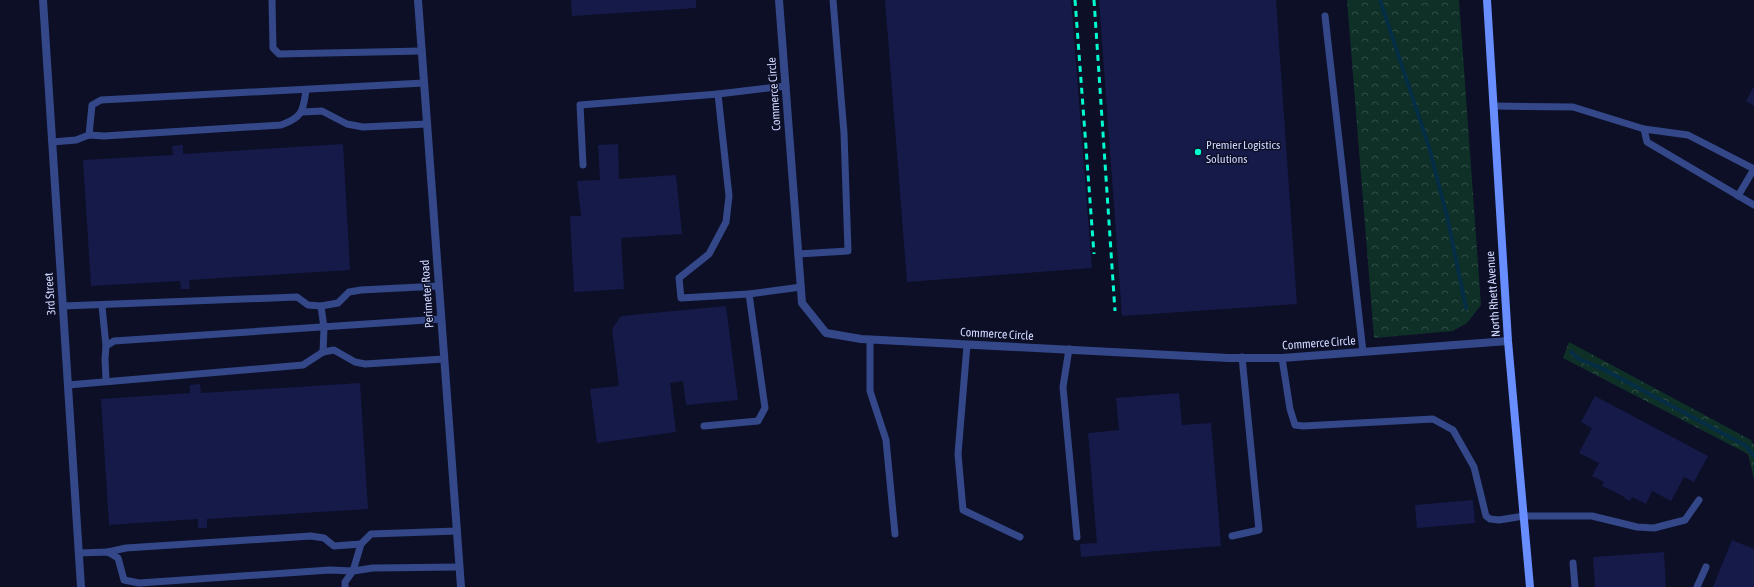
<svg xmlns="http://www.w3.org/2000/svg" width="1754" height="587" font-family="'Asap Condensed',sans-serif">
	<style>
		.forest { fill: url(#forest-crowns) }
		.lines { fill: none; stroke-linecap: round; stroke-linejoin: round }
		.stream { stroke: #052e46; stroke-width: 4 }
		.building { fill: #161a49 }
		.service { stroke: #334789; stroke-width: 7 }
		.minor { stroke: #334789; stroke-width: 8 }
		.tertiary { stroke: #334789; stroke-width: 8 }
		.secondary { stroke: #688dff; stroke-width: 8 }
		.rail { stroke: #00fcd1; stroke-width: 3; stroke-dasharray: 6 5; stroke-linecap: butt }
		.poi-dot { fill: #00fcd1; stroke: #0c0f26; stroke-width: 1.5 }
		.labels { text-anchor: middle; stroke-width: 3; stroke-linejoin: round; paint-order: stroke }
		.street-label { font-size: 12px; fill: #d1d8ff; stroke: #0c0f26 }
		.poi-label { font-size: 12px; fill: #d1d8ff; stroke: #0c0f26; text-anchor: start }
	</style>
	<defs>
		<pattern id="forest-crowns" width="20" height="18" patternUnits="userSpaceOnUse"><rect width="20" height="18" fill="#0f3026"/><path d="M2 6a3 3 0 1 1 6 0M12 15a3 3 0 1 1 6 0" fill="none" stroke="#314d47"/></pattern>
	</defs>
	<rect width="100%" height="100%" fill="#0c0f26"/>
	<g class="forest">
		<polygon points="1347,0 1459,0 1481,305 1467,323 1453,331 1374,338"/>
		<polygon points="1569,342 1751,440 1754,445 1754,479 1748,454 1563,358"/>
	</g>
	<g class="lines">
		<g class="stream">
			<polyline points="1380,0 1429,147 1447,216 1466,308"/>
			<polyline points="1571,352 1579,359 1603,369 1746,446 1754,456"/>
		</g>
	</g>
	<g class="building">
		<polygon points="571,0 696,0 696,8 572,16"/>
		<polygon points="885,0 1071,0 1092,268 907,282"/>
		<polygon points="1099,0 1276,0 1297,304 1122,316"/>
		<polygon points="1754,86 1754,106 1746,101"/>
		<polygon points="343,144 350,270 189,280 190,289 181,289 180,281 91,286 83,160 173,155 172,146 183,145 183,154"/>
		<polygon points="618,144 619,179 676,175 682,234 621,238 624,289 574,292 570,216 581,216 577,181 600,180 598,145"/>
		<polygon points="726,306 738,400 686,405 683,381 670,383 676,432 597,443 590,389 619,386 612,329 621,316"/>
		<polygon points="360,383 368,509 207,519 207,528 198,528 198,519 109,525 101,399 190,393 190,385 200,384 201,393"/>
		<polygon points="1179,393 1182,425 1211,423 1221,546 1081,557 1080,544 1097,543 1088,433 1119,430 1116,398"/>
		<polygon points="1595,396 1708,456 1694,482 1684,477 1671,501 1652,491 1646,504 1632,497 1630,501 1624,498 1625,497 1602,486 1604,482 1592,476 1599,463 1579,453 1592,428 1581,422"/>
		<polygon points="1473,500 1475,523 1417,528 1415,505"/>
		<polygon points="1732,540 1754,549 1754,587 1713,587"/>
		<polygon points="1664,552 1666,587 1595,587 1593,557"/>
	</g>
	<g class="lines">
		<g class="service">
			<polyline points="272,0 273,48 279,54 422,51"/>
			<polyline points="1325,16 1363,352"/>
			<polyline points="1494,106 1573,107 1644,129 1688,135 1754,169"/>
			<polyline points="302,112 322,111 347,124 363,127 427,124"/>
			<polyline points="1644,129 1647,142 1754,205"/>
			<path d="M89,135L104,136L281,125C303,117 303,111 306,90"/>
			<polyline points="52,142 76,140 89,135 92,105 101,100 424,83"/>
			<polyline points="583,165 580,105 718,94"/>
			<polyline points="1738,196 1754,169"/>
			<polyline points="798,254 848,251 844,133 833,0"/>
			<polyline points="749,294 681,298 679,278 709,254 726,222 729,196 718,94 786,86"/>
			<polyline points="63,306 297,297 308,305 321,306 338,303 349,292 361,290 439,286"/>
			<polyline points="102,306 106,346"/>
			<polyline points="321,306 324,328 323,352"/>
			<polyline points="870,340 870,391 886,440 895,534"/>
			<polyline points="967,345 958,454 963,510 1020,537"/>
			<polyline points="1069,349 1063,387 1077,537"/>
			<polyline points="1282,358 1290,409 1295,425 1303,426 1433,419 1453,430 1474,467 1486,516 1490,519 1499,520 1524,516 1592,516 1637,527 1654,528 1685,520 1699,500"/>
			<polyline points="106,380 105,359 106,346 114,341 441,319"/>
			<polyline points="68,385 303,365 323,352 334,350 355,362 365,364 444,359"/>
			<polyline points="704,426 758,421 765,408 749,294 801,287"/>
			<polyline points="1232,536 1259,530 1242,357"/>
			<polyline points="108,552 126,548 311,536 324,538 334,546 361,544"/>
			<polyline points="79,553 108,552 118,558 124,580 139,583 330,570 353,571 361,544 371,534 457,531"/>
			<polyline points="1573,563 1575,587"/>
			<polyline points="345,587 345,582 353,571 373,568 459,567"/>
			<polyline points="1697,587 1706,567"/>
		</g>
		<g class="minor">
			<polyline points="43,0 81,587"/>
			<polyline points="779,0 802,303 826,333 861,339 1228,358 1282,358 1508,341"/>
		</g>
		<polyline class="tertiary" points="418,0 461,587"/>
		<polyline class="secondary" points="1487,0 1508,341 1530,587"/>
		<g class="rail">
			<polyline points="1075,0 1094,254"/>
			<polyline points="1094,0 1115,311"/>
		</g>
	</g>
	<circle class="poi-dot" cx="1198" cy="152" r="4"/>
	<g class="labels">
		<g class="street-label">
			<text transform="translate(774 94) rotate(-94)" y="4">Commerce Circle</text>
			<text transform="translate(50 294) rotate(-94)" y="4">3rd Street</text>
			<text transform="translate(427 294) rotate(-94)" y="4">Perimeter Road</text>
			<text transform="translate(1493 294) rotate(-94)" y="4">North Rhett Avenue</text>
			<text transform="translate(997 334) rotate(3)" y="4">Commerce Circle</text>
			<text transform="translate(1319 343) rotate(-4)" y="4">Commerce Circle</text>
		</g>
		<g class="poi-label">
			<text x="1206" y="149">Premier Logistics<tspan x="1206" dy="14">Solutions</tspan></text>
		</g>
	</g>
</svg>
